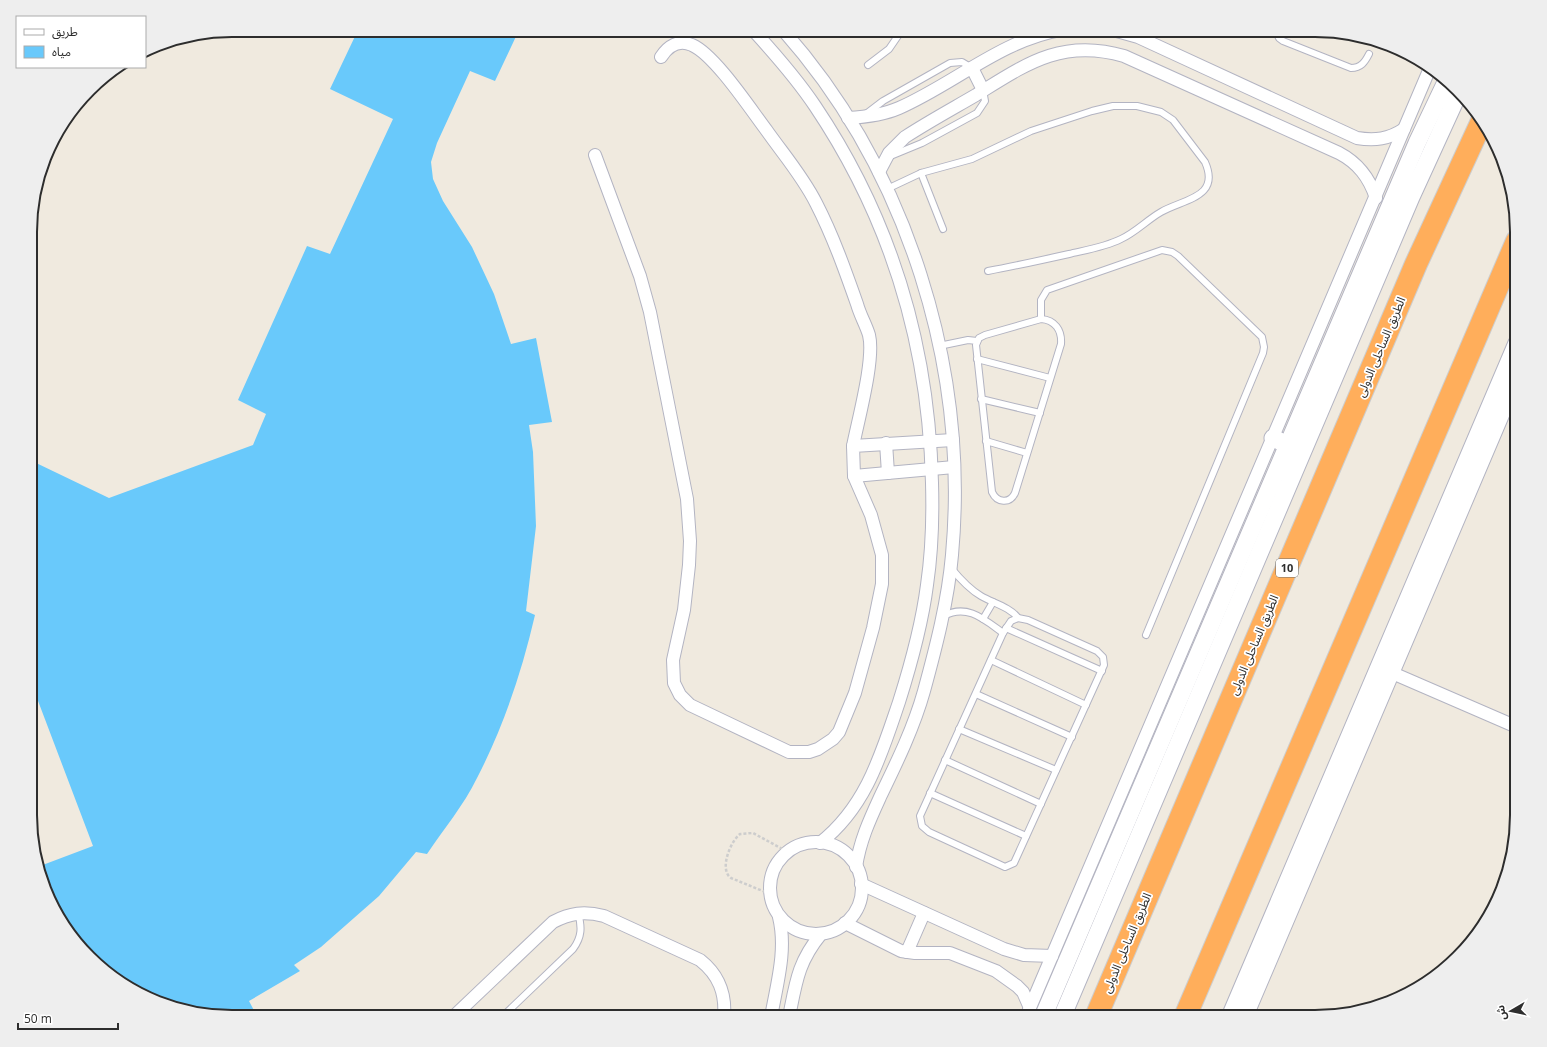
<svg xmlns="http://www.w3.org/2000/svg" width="1547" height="1047" font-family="'Open Sans','Noto Sans Arabic',sans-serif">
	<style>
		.water { fill: #69c9fb }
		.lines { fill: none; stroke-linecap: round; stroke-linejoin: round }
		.lane-casing { stroke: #b3b4c2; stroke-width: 8 }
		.street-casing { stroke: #b3b4c2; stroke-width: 14 }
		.secondary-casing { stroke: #b3b4c2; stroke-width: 19 }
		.highway-casing { stroke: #cdcdcd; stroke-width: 24 }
		.path { stroke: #cdcdcd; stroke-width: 2.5; stroke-dasharray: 3 2; stroke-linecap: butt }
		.lane { stroke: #fff; stroke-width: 6 }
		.street { stroke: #fff; stroke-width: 12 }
		.secondary { stroke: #fff; stroke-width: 17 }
		.highway { stroke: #ffae5b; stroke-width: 22 }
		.labels { text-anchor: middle; stroke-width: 3.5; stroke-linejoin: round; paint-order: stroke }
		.shield { fill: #fff; stroke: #6c6c6c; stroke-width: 1 }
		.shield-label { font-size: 11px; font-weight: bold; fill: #2d2d2d }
		.street-label { font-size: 12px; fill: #2d2d2d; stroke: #fff }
		.rim { fill: none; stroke: #2d2d2d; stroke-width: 2 }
	</style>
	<rect width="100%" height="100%" fill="#f0eadf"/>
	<path class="water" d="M358,30H519L495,81L470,71L437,143L431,162L433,179L443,201L472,247L494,294L511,344L536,338L552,422L529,425L533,452L536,526L526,611L535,615C522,671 504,726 477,778C464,805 443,830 427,854L416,852L379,896L321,947L294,965L300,971L249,1001L257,1016L239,1017L236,1011L223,1017L220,1011L210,1015L167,1006L109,975L57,916L40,866L93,846L32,685V461L109,498L253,445L266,414L238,400L307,246L330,254L393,119L330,89Z"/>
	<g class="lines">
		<defs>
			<g id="lane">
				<path d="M1275,30L1279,38L1283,41L1351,68C1361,68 1365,62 1369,54"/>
				<polyline points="868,65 889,49 902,30"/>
				<polyline points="866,114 883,101 950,63 962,62 972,68"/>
				<polyline points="888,157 922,143 977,113 985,101 983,90"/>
				<polyline points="921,173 943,229"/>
				<path d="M887,189L921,173L972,159L1031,131L1092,111L1113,106H1137L1161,112L1173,120L1205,162C1221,198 1183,199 1161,212C1147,220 1136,232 1121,239C1105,247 1086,250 1069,254C1042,260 1015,266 988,271"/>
				<polyline points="1041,319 1041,300 1047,290 1162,250 1172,252 1178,256 1262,337 1264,347 1263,353 1146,635"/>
				<path d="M1041,319C1055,320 1062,330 1061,344L1015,493C1010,504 997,503 992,492L976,345L979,338L985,335Z"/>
				<polyline points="939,346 968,340 977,341"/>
				<polyline points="977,359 1050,378"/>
				<polyline points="981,399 1040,413"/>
				<polyline points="986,441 1027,453"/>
				<path d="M951,568C960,579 969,589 981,596C993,603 1010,607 1018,618"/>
				<path d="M944,616C967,603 985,620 1003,633"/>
				<polygon points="1018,618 1028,620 1097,651 1103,657 1104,665 1014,863 1005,867 929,832 922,826 920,816 1003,633 1011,621"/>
				<polyline points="983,619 993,602"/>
				<polyline points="1006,628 1102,671"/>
				<polyline points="991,660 1086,705"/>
				<polyline points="976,694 1072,737"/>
				<polyline points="959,729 1056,770"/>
				<polyline points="945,760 1041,804"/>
				<polyline points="930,793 1026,836"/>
				<path d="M502,1017L573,949C582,937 582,927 578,913"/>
			</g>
			<g id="street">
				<path d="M753,30C775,54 797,79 815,106C891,219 929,347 932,483C933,517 932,551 927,585C922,624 911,664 899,702C881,755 866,807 820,843"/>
				<path d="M783,30C908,171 969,368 952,555C948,601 936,647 924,691C914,727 897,762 881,795C870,819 860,840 856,867"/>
				<path d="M1113,30L1138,37L1357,138C1375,141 1389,139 1404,129"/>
				<path d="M661,57C668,46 679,39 692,45C715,55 751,110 767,131C784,155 803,177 816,203C833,236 845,270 857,304C860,315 866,325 869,335C875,359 858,420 853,446"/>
				<polyline points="972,68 983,90"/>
				<path d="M848,118C865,117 883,115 899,108C952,85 1002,40 1060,30"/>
				<polyline points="595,155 640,276 650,312 687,499 690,541 689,565 684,610 673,660 674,683 680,695 690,705 789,752 809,752 818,749 833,739 839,732 855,693 873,628 882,584 882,555 871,515 854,476 853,446 953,440"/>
				<path d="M879,172L889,153L905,137C928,122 952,109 976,95C1026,64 1062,38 1124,56L1339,153C1358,163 1369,177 1376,198"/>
				<polyline points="886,443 888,473"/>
				<polyline points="854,476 954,467"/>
				<polyline points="1390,672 1517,727"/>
				<circle cx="816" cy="888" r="46"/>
				<polyline points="861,884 1004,949 1024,955 1052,956"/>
				<polyline points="845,923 901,951 915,953 950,953 996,971 1017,986 1023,992 1030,1008"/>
				<polyline points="907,952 924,913"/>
				<path d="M453,1017L553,922C570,913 584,911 604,916L700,960C719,975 726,993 724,1017"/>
				<path d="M771,1017C777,983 787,950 779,917"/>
				<path d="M789,1017C796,982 798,962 821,934"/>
				<polyline points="1026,1017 1430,68"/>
			</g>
			<g id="secondary">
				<polyline points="1273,438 1288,445"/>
				<polyline points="1043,1017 1417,143 1447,80"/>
				<polyline points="1062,1017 1411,197 1459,92"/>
				<polyline points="1230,1017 1517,343"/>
				<polyline points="1244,1017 1517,376"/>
			</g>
			<g id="highway">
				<polyline points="1096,1017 1416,264 1482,121"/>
				<polyline points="1185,1017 1517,241"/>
			</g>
		</defs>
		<use href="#lane" class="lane-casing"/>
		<use href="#street" class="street-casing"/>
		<use href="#secondary" class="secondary-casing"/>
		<use href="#highway" class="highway-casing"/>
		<path class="path" d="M770,894L731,878C719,870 730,842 740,834L753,833L788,852"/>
		<use href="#lane" class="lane"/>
		<use href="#street" class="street"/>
		<use href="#secondary" class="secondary"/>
		<use href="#highway" class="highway"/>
	</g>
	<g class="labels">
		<rect class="shield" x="1276" y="559" width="22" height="18" rx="3"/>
		<g class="shield-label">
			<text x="1287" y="572">10</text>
		</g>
		<g class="street-label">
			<text transform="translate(1381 347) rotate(-67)" y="4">الطريق الساحلى الدولى</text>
			<text transform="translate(1254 645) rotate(-67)" y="4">الطريق الساحلى الدولى</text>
			<text transform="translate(1127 943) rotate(-67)" y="4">الطريق الساحلى الدولى</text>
		</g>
	</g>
	<path d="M0 0H1547V1047H0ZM232 37H1315A195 195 0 0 1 1510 232V815A195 195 0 0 1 1315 1010H232A195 195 0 0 1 37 815V232A195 195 0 0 1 232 37Z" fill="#eee" fill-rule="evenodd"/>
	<path class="rim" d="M232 37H1315A195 195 0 0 1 1510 232V815A195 195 0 0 1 1315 1010H232A195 195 0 0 1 37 815V232A195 195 0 0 1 232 37Z"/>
	<rect x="16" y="16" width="130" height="52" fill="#ffffff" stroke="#ababab"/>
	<rect x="24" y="29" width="20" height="6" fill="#ffffff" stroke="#ababab"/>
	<text x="52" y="36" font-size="12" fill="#2d2d2d">طريق</text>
	<rect x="24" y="46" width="20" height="12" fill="#69c9fb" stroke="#ababab"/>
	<text x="52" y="56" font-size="12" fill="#2d2d2d">مياه</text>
	<g transform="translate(1511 1011) rotate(261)" stroke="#ffffff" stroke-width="3" paint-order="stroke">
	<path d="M0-3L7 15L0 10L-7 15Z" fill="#2d2d2d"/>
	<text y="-6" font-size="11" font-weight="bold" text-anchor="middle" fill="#2d2d2d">ش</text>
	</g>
	<path d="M18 1023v6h100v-6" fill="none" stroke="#2d2d2d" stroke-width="2"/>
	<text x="24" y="1023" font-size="12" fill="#2d2d2d" stroke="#ffffff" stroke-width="3" paint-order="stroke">50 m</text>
</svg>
